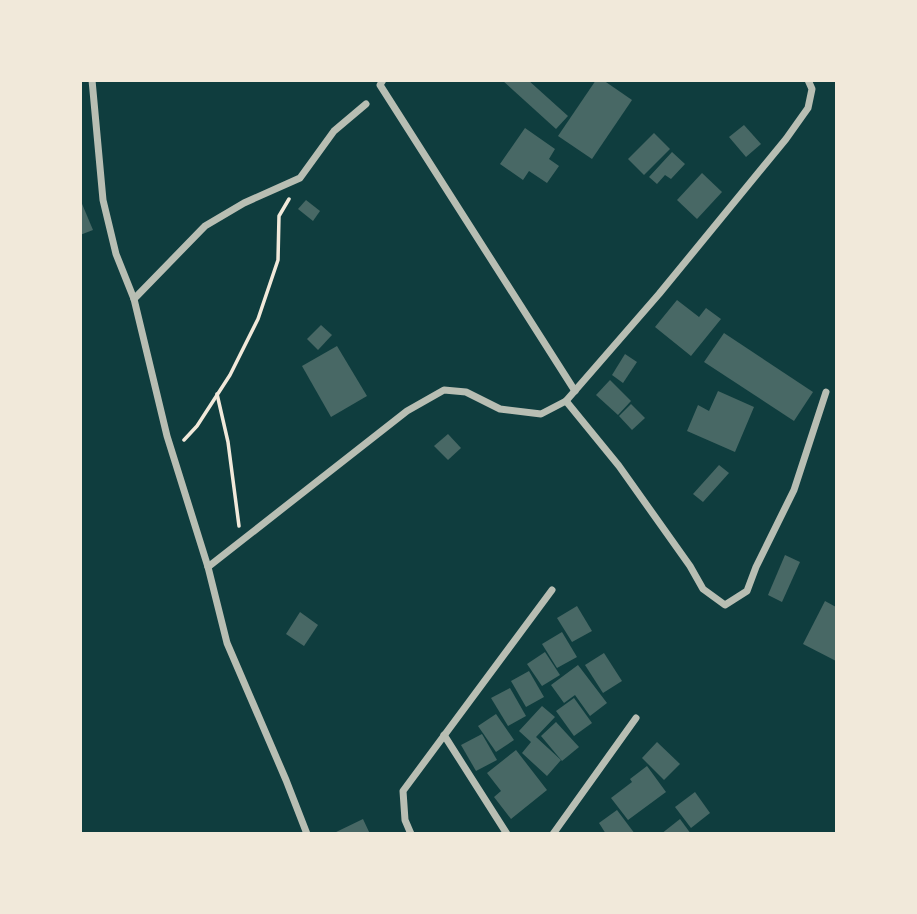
<svg xmlns="http://www.w3.org/2000/svg" width="917" height="914" font-family="'DejaVu Sans',sans-serif">
	<style>
		.building { fill: #486865 }
		.lines { fill: none; stroke-linecap: round; stroke-linejoin: round }
		.path { stroke: #f1e9da; stroke-width: 3.5 }
		.minor { stroke: #b8beb3; stroke-width: 7 }
	</style>
	<rect width="100%" height="100%" fill="#0f3d3e"/>
	<g class="building">
		<polygon points="502,80 528,80 568,116 556,129"/>
		<polygon points="596,80 603,80 632,100 592,159 558,136"/>
		<polygon points="744,125 761,144 746,157 729,137"/>
		<polygon points="525,128 555,149 549,159 559,166 547,183 529,171 523,180 500,164"/>
		<polygon points="654,133 670,149 644,175 628,159"/>
		<polygon points="672,152 685,164 671,179 665,175 657,184 649,177"/>
		<polygon points="702,173 722,192 697,219 677,200"/>
		<polygon points="80,199 93,230 80,235"/>
		<polygon points="306,200 320,211 313,221 298,209"/>
		<polygon points="677,300 699,317 706,308 721,319 691,356 655,327"/>
		<polygon points="321,325 332,335 318,350 307,339"/>
		<polygon points="724,333 813,392 794,421 704,362"/>
		<polygon points="337,346 367,396 331,417 302,366"/>
		<polygon points="625,354 637,362 623,383 612,375"/>
		<polygon points="610,380 631,401 618,415 596,395"/>
		<polygon points="718,391 754,407 735,452 687,431 698,405 709,411"/>
		<polygon points="631,404 645,418 632,430 619,416"/>
		<polygon points="448,434 461,448 448,460 434,446"/>
		<polygon points="719,465 729,473 703,502 693,494"/>
		<polygon points="785,555 800,562 782,602 768,595"/>
		<polygon points="825,601 836,607 836,661 803,644"/>
		<polygon points="577,606 592,631 572,642 557,618"/>
		<polygon points="300,612 318,625 304,646 286,634"/>
		<polygon points="562,632 577,657 557,668 542,644"/>
		<polygon points="545,652 560,675 542,686 527,664"/>
		<polygon points="604,653 622,681 603,693 585,665"/>
		<polygon points="578,665 607,703 590,716 575,695 564,703 551,685"/>
		<polygon points="529,671 544,697 526,707 511,681"/>
		<polygon points="510,688 526,716 508,726 491,698"/>
		<polygon points="574,698 592,723 574,736 556,711"/>
		<polygon points="542,706 555,717 536,737 561,760 547,776 522,753 531,742 519,731"/>
		<polygon points="496,714 514,740 496,752 478,726"/>
		<polygon points="556,722 579,747 562,761 541,736"/>
		<polygon points="482,734 497,760 476,771 461,745"/>
		<polygon points="657,742 680,764 664,780 642,758"/>
		<polygon points="516,750 547,790 511,819 494,797 501,791 487,773"/>
		<polygon points="647,766 666,792 628,820 611,798 632,782 630,779"/>
		<polygon points="695,792 710,813 691,828 675,807"/>
		<polygon points="617,810 635,834 606,834 599,823"/>
		<polygon points="363,819 370,834 332,834"/>
		<polygon points="680,819 691,834 661,834"/>
	</g>
	<g class="lines">
		<g class="path">
			<polyline points="217,394 228,442 239,526"/>
			<polyline points="184,440 197,426 230,375 258,319 278,260 279,216 289,199"/>
		</g>
		<g class="minor">
			<polyline points="92,80 103,200 116,254 134,299 167,436 208,567 227,643 286,780 307,834"/>
			<polyline points="383,80 380,85 575,391"/>
			<polyline points="134,299 205,226 244,203 300,178 334,131 366,104"/>
			<polyline points="566,401 619,466 690,566 703,589 725,605 747,591 756,567 794,490 826,392"/>
			<polyline points="208,567 407,411 444,390 466,392 500,409 541,414 566,401 659,294 786,139 808,108 812,89 808,80"/>
			<polyline points="444,735 507,834"/>
			<polyline points="411,834 405,820 403,791 552,590"/>
			<polyline points="553,834 636,718"/>
		</g>
	</g>
	<rect width="917" height="914" fill="none" stroke="#f1e9da" stroke-width="164"/>
</svg>
